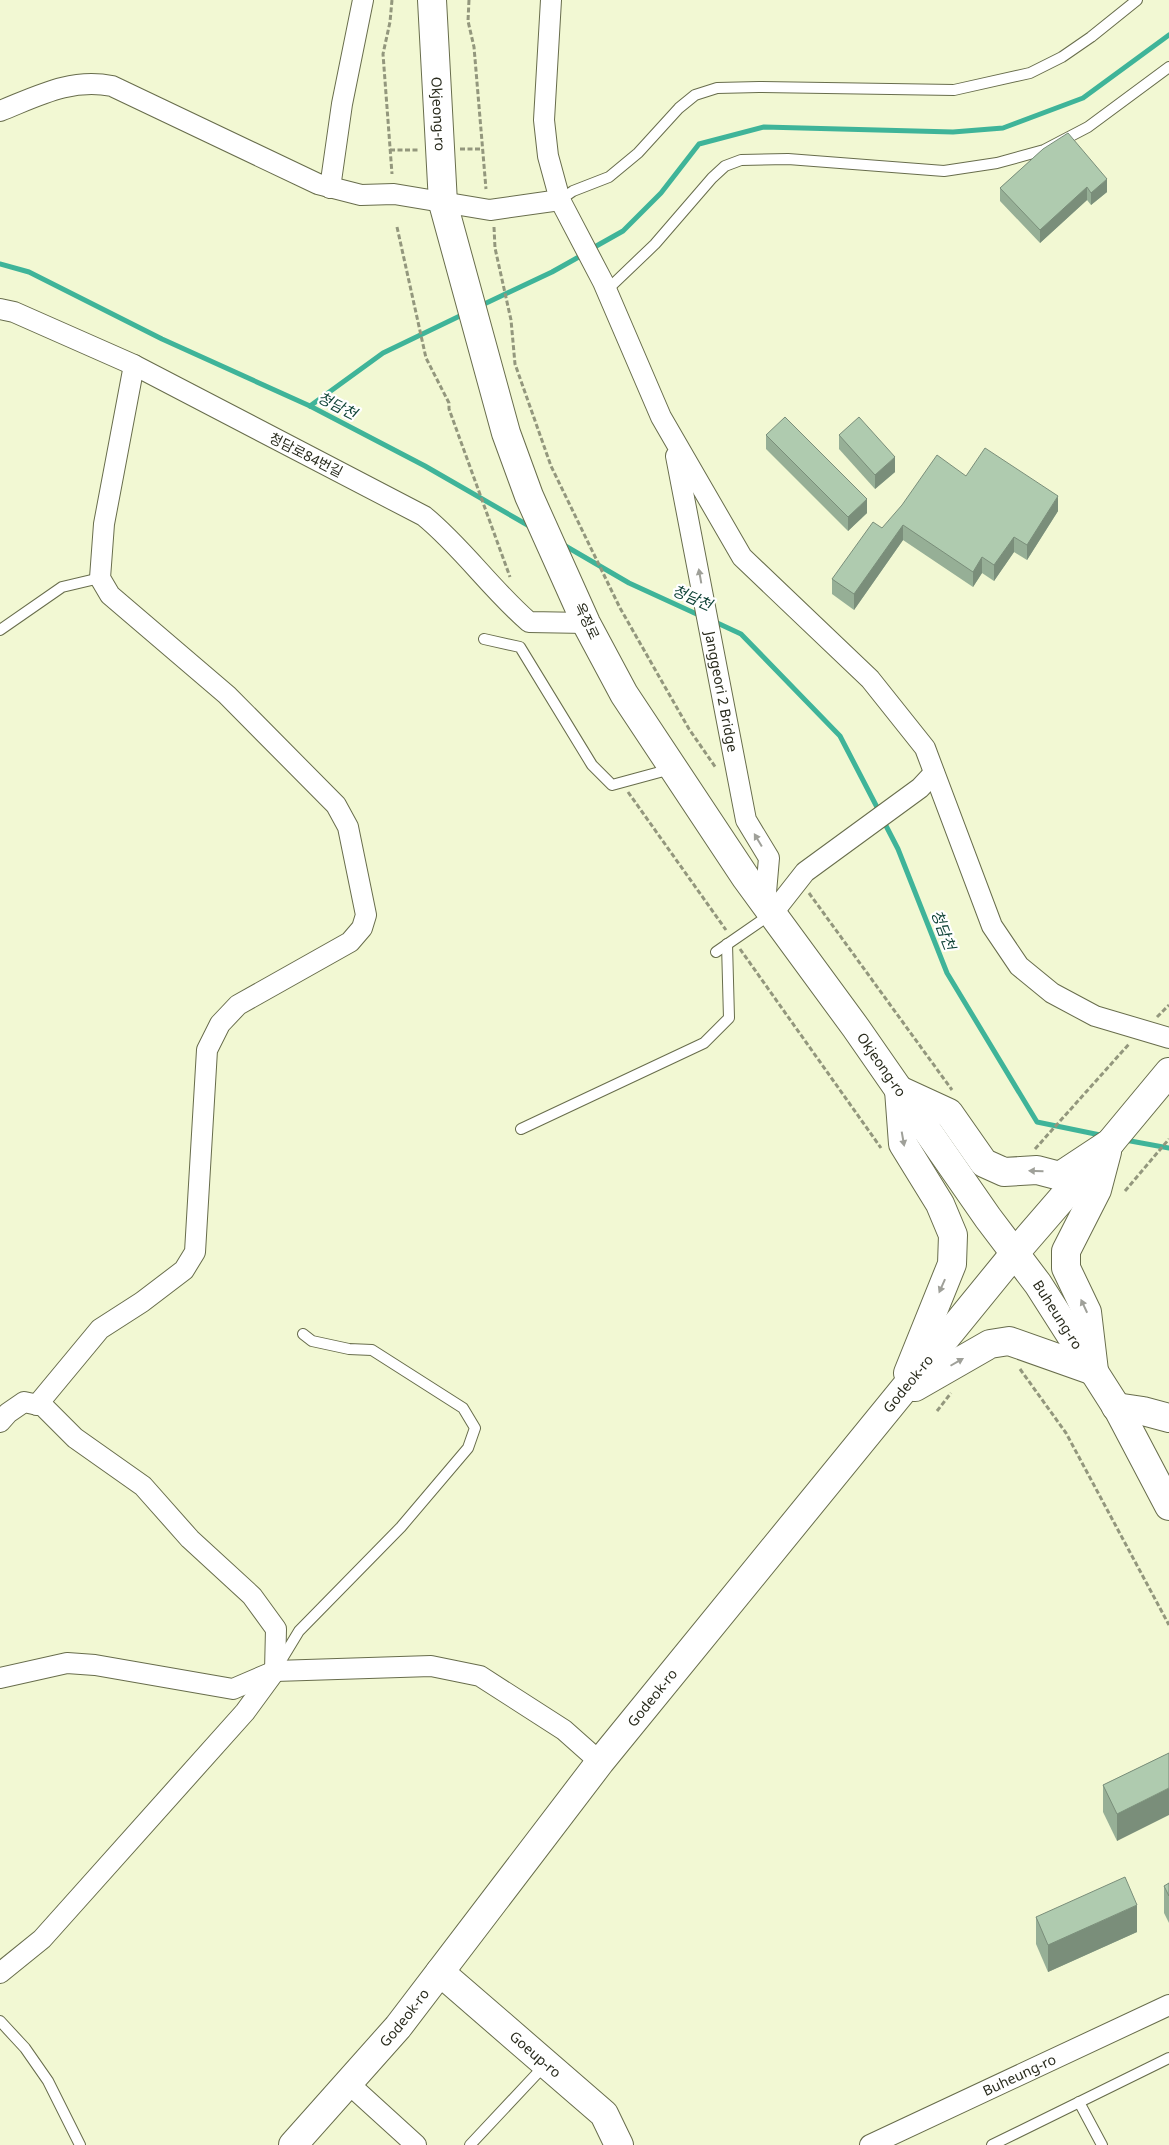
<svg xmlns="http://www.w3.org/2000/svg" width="1169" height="2145" font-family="'Noto Sans','Noto Sans KR',sans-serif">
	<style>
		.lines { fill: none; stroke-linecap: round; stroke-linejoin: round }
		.stream { stroke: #3fb499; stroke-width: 5 }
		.lane-casing { stroke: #686d4c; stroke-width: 12 }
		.street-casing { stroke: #686d4c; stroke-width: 22 }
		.secondary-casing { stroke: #686d4c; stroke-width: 30 }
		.path { stroke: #93977d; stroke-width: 3; stroke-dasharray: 5 2.5; stroke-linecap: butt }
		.lane { stroke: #fff; stroke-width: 10 }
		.street { stroke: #fff; stroke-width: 20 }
		.secondary { stroke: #fff; stroke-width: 28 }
		.wall { fill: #96af96 }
		.shaded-wall { fill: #7a8e7a }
		.building { fill: #afcbaf; stroke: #7a8e7a }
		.oneway { fill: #9fa099 }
		.labels { text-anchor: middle; stroke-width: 4.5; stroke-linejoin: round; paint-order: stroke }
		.street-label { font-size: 14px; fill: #292b1d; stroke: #fff }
		.water-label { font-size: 15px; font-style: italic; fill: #104337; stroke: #fff }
	</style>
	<rect width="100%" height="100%" fill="#f2f8d3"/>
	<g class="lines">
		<g class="stream">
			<polyline points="591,249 623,231 661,193 699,144 764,127 953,132 1003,128 1083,98 1169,35"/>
			<polyline points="0,264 29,272 162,339 310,406 425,466 531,527"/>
			<polyline points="480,306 552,272 584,254"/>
			<polyline points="310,406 383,353 466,313"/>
			<polyline points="562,544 629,583 701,616"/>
			<polyline points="713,621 741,634 840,736 880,813"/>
			<polyline points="883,820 898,849 947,973 1037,1122 1105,1136"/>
			<polyline points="1125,1140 1169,1148"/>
		</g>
		<defs>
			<g id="lane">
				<polyline points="560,200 573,191 609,177 638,153 679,108 695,95 717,88 759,87 954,90 1030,73 1062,57 1091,37 1137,0"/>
				<polyline points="607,290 655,244 712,178 725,166 741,160 788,159 944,171 997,163 1044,150 1088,127 1169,67"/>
				<polyline points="0,630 62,587 100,578"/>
				<polyline points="484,639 520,647 592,765 612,785 671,769"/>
				<polyline points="716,952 771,914"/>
				<polyline points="521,1129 704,1043 729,1018 727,944"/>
				<polyline points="279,1664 299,1631 401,1527 468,1448 475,1428 463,1408 372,1350 349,1349 312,1341 303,1334"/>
				<polyline points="0,2021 25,2048 48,2081 80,2145"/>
				<polyline points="1079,2102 1102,2145"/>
				<polyline points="470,2145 545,2065"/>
				<polyline points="992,2145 1169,2058"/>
			</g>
			<g id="street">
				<polyline points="551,0 544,120 548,156 560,200 603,282 661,417 742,557 870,679 925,748 992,926 1019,966 1052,993 1095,1016 1169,1038"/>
				<path d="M0,111C38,96 70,78 112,86L318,184L361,195L394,194L490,210L560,200"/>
				<polyline points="330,188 342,104 363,0"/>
				<path d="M0,309L14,312L134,365L424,516C462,547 491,589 529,622L586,623"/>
				<path id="s1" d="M676,456L746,820L769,858L765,904"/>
				<polyline points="772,914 805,872 920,788 934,773"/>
				<polyline points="37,1405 100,1329 142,1302 184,1270 195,1252 207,1050 220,1024 238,1005 350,942 362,928 366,915 348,827 336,805 227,695 110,595 100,578 104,524 134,365"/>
				<polyline points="0,1422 8,1413 24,1402 43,1406 75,1438 143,1486 190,1539 252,1596 276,1629 275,1671 245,1712 42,1939 0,1973"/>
				<polyline points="0,1678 67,1663 95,1665 233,1689 275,1671 431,1666 480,1676 564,1730 600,1762"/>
				<polyline points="349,2084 416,2145"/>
				<path id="s2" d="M870,2145L1169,2005"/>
			</g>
			<g id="secondary">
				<path id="s3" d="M432,0L443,203L506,433L529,496L586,623L624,694L746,878L856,1028L988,1218L1038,1284L1119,1411L1169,1506"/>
				<polyline points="908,1373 952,1264 953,1235 940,1204 903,1144 899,1090 949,1113 984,1163 1004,1172 1037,1170 1060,1176 1110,1143 1169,1072"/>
				<polyline points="915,1387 990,1344 1009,1341 1094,1371 1087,1312 1066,1268 1066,1251 1097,1190 1107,1152"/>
				<polyline points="1116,1407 1143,1411 1169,1418"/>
				<path id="s4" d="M440,1972L604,2114L619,2145"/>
				<path id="s5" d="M293,2145L398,2027L600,1762L1014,1254L1110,1143"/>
			</g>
		</defs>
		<use href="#lane" class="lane-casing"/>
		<use href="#street" class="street-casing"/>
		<use href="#secondary" class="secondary-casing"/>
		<g class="path">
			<polyline points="392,0 390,22 383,54 392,174"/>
			<polyline points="469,0 468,21 474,47 486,189"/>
			<polyline points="460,149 482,149"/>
			<polyline points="390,150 419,150"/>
			<polyline points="397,227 426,358 449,403 449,409 510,577"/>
			<polyline points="494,227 495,248 511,320 515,364 551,466 620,608 689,729 716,768"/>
			<polyline points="628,792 726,930"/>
			<polyline points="809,893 952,1090"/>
			<polyline points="740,949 881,1148"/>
			<polyline points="1157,1017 1169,1005"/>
			<polyline points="1035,1149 1129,1044"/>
			<polyline points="1125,1191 1169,1139"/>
			<polyline points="1020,1369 1066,1433 1169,1625"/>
			<polyline points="937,1411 951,1393"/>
		</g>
		<use href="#lane" class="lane"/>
		<use href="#street" class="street"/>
		<use href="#secondary" class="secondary"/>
	</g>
	<g class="wall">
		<polygon points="1043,149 1107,192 1091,205 1087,200 1040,243 1000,201 1000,188"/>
		<polygon points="766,435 867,513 848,531 766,449"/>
		<polygon points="839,435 895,472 875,489 839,449"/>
		<polygon points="966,476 1058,511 1027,560 1014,552 994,581 982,573 973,587 903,540 854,610 832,594 832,579 882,528"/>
		<polygon points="1169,1753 1117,1841 1103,1812 1103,1785"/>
		<polygon points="1169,1883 1169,1923 1164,1913 1164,1886"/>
		<polygon points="1036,1917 1137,1932 1048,1972 1036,1944"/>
	</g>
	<g class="shaded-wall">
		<polygon points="1107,179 1107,192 1091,205 1091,193"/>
		<polygon points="1087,187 1087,200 1040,243 1040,230"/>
		<polygon points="895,457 895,472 875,489 875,475"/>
		<polygon points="1058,496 1058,511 1027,560 1027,545"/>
		<polygon points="867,499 867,513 848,531 848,517"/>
		<polygon points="903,525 903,540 854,610 854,594"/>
		<polygon points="1014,537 1014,552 994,581 994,565"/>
		<polygon points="982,557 982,573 973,587 973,572"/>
		<polygon points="1169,1788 1169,1815 1117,1841 1117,1814"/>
		<polygon points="1137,1905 1137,1932 1048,1972 1048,1945"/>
	</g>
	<g class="building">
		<polygon points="1068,133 1107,179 1091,193 1087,187 1040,230 1000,188 1043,149"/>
		<polygon points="785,417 867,499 848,517 766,435"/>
		<polygon points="859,417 895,457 875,475 839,435"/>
		<polygon points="985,448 1058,496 1027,545 1014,537 994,565 982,557 973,572 903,525 854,594 832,579 873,522 882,528 902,505 937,455 966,476"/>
		<polygon points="1169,1753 1169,1788 1117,1814 1103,1785"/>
		<polygon points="1125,1877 1137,1905 1048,1945 1036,1917"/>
		<polygon points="1169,1883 1169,1896 1164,1886"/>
	</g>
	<defs><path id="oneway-solid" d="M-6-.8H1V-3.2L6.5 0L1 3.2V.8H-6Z" transform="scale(1.25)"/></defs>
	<g class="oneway">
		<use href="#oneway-solid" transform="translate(700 576) rotate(-100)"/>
		<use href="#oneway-solid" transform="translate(758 840) rotate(-121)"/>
		<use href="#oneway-solid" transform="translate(903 1139) rotate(80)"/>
		<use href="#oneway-solid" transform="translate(1036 1171) rotate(-178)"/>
		<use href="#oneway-solid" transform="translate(942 1286) rotate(114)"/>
		<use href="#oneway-solid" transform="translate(1084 1306) rotate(-115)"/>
		<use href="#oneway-solid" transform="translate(957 1362) rotate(-30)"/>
	</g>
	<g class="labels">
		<g class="street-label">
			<text dy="5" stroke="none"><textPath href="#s3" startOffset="114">Okjeong-ro</textPath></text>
			<text transform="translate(306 455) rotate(27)" y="5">청담로84번길</text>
			<text transform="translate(587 621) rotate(65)" y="5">옥정로</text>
			<text dy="5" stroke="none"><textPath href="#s1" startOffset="240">Janggeori 2 Bridge</textPath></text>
			<text dy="5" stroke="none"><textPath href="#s3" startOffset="1180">Okjeong-ro</textPath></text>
			<text dy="5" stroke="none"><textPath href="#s3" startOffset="1486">Buheung-ro</textPath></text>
			<text dy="5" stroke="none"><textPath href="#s5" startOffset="979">Godeok-ro</textPath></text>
			<text dy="5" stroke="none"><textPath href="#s5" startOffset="574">Godeok-ro</textPath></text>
			<text dy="5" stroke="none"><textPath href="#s5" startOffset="169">Godeok-ro</textPath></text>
			<text dy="5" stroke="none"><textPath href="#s4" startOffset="126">Goeup-ro</textPath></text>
			<text dy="5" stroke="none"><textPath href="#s2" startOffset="165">Buheung-ro</textPath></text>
		</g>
		<g class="water-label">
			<text transform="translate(337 406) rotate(27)" y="5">청담천</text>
			<text transform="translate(692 598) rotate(24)" y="5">청담천</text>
			<text transform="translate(943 930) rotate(69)" y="5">청담천</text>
		</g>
	</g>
</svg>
